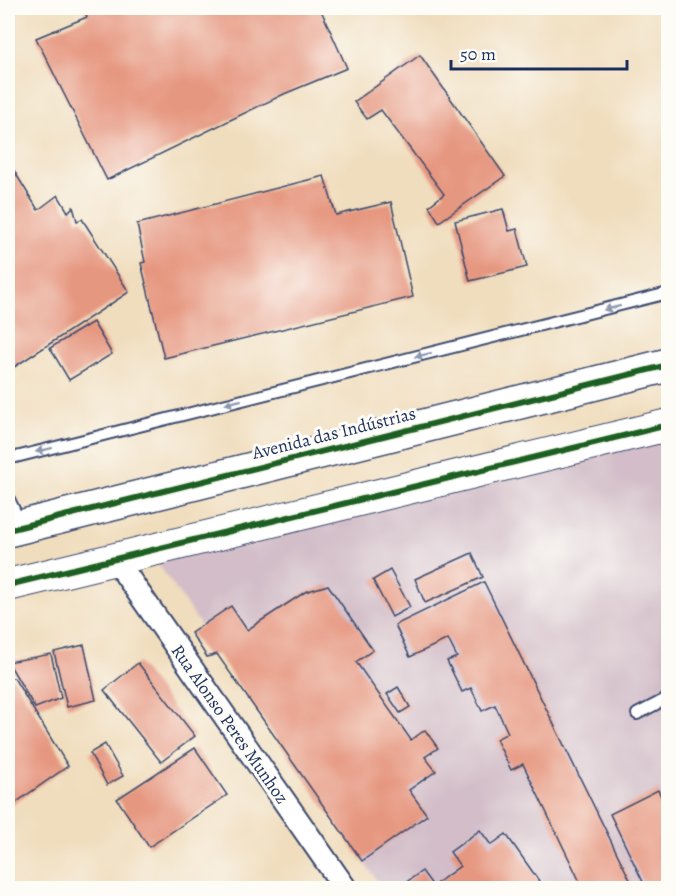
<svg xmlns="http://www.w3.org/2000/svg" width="676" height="896" font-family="Alegreya,serif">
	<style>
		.industrial { fill: #d2bdc8 }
		.building { fill: #e69780 }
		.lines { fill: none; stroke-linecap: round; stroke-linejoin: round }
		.lane-casing { stroke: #3b496c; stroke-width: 14 }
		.street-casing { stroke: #3b496c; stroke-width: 26 }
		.secondary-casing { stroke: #3b496c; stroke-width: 34 }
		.primary-casing { stroke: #3b496c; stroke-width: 36 }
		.lane { stroke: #fff; stroke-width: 10 }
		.street { stroke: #fff; stroke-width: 22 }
		.secondary { stroke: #fff; stroke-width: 32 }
		.primary { stroke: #fff; stroke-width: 33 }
		.cycleway-casing { stroke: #fdfcf7; stroke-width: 10 }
		.cycleway { stroke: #1b5e20; stroke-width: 6 }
		.oneway { fill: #8d97ae }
		.labels { text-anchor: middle; stroke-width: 6; stroke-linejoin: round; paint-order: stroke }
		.street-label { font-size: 18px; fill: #1b2f5e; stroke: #fdfcf7 }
	</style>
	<rect width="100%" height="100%" fill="#fdfcf7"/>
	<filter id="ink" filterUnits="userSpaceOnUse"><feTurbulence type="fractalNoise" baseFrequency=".0167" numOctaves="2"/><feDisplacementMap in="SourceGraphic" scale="12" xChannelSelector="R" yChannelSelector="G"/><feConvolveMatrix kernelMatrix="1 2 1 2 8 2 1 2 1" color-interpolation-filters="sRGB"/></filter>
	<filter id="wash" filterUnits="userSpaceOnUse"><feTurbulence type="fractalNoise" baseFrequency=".008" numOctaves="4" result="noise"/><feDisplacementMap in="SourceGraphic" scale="24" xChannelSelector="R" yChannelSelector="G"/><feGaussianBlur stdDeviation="1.35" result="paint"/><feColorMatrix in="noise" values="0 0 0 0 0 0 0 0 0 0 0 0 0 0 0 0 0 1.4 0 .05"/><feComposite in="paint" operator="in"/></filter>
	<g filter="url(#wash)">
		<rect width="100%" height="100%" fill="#f0ddbd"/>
		<polygon class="industrial" points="668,415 668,888 382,888 145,545"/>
		<g id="blocks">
			<g class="building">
				<polygon points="83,8 320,8 347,68 284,94 107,180 36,38 87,17"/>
				<polygon points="420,55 505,176 439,222 429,206 444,194 381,110 367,119 354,102"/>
				<polygon points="8,161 38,210 58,195 68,212 73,207 77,221 82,219 129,292 8,371"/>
				<polygon points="324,176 336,215 391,202 413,297 164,358 141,263 145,262 137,224"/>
				<polygon points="503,209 509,231 517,229 527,267 470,281 455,221"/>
				<polygon points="93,322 112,354 69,380 50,348"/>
				<polygon points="472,553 483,577 425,603 415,579"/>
				<polygon points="390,570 410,607 392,617 373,580"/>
				<polygon points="484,582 634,888 583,888 523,764 511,770 496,739 508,733 495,705 482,711 471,688 462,692 447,661 457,657 448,639 410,657 395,625"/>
				<polygon points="328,585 373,650 356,662 411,740 425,730 438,748 425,757 436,771 409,790 427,815 362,861 217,654 207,657 191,633 231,606 247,630 305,592"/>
				<polygon points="84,645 96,700 67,707 54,652"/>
				<polygon points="51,654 61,698 35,708 8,662"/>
				<polygon points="138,663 195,736 161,762 104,690"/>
				<polygon points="14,678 68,766 8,808 8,679"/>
				<polygon points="398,687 410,707 400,713 387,694"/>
				<polygon points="105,744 123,776 107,785 90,753"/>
				<polygon points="195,748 227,795 149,847 117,799"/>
				<polygon points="658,790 668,811 668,888 646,888 610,814"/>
				<polygon points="480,830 491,845 506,834 544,888 398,888 422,871 433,886 460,866 450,852"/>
			</g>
		</g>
	</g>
	<g filter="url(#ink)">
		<use href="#blocks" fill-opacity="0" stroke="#3b496c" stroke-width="1.5"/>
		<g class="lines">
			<defs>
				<g id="lane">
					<polyline points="8,459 668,293"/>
					<polyline points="8,497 21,524"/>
					<polyline points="637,714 668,698"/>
				</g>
				<polyline id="street" points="115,559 345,888"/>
				<polyline id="secondary" points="8,585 668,425"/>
				<polyline id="primary" points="8,530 668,365"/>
			</defs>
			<use href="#lane" class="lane-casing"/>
			<use href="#street" class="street-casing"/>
			<use href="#secondary" class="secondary-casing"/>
			<use href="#primary" class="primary-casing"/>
			<use href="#lane" class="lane"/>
			<use href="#street" class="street"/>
			<use href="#secondary" class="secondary"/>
			<use href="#primary" class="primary"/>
			<defs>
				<g id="cycleway">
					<polyline points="8,530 668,365"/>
					<polyline points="8,585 668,425"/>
				</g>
			</defs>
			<use href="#cycleway" class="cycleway-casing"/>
			<use href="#cycleway" class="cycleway"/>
		</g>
		<defs><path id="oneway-solid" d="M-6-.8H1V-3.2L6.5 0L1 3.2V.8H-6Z" transform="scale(1.5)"/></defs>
		<g class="oneway">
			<use href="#oneway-solid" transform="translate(612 308) rotate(166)"/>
			<use href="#oneway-solid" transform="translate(423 355) rotate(166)"/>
			<use href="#oneway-solid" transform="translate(233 402) rotate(166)"/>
			<use href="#oneway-solid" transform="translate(44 450) rotate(166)"/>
		</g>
	</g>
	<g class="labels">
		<g class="street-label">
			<text transform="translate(334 433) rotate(-14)" y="6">Avenida das Indústrias</text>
			<text transform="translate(230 724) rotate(55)" y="6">Rua Alonso Peres Munhoz</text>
		</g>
	</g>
	<rect width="676" height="896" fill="none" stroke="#fdfcf7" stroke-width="30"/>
	<path d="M451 60v9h176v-9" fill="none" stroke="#1b2f5e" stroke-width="3"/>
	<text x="460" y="60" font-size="18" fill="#1b2f5e" stroke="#fdfcf7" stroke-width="4.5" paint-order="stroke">50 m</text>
</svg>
